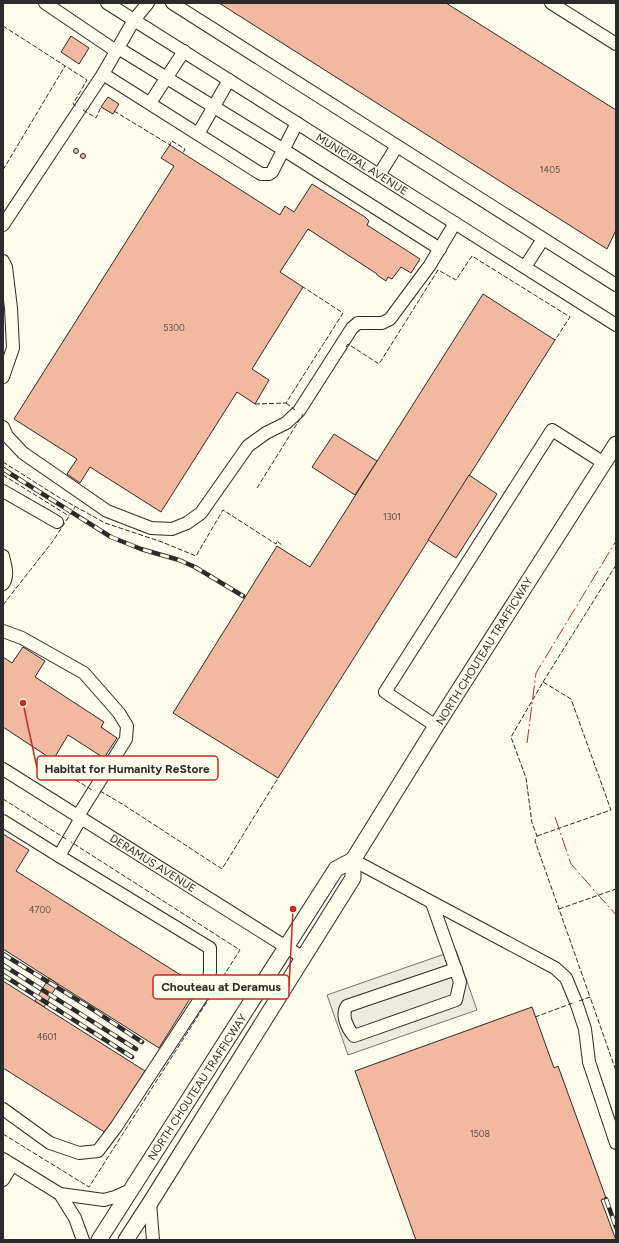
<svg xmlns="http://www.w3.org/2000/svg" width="619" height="1243" font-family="Figtree,sans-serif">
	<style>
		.parking { fill: #eceadb; stroke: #74746e }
		.building { fill: #f2b8a0; stroke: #2b2b2b }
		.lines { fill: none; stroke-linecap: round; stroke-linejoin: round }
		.minor-casing { stroke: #2b2b2b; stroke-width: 14 }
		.major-casing { stroke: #2b2b2b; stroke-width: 17 }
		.minor { stroke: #fdfbea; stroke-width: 12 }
		.major { stroke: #fdfbea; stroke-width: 15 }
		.rail-casing { stroke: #2b2b2b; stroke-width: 4.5 }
		.rail { stroke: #fdfbea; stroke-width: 3; stroke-dasharray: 9; stroke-linecap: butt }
		.fence { stroke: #2b2b2b; stroke-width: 1; stroke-dasharray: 5 2; stroke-linecap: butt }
		.power { stroke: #c62828; stroke-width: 1; stroke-dasharray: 14 3 2 3; stroke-linecap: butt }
		.labels { text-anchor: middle; stroke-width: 3; stroke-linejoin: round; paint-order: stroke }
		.number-label { font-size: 9px; fill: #5d4e48 }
		.street-label { font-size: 11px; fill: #2b2b2b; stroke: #fdfbea }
		.leader { fill: none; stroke: #c62828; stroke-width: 1.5 }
		.callout-dot { fill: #c62828; stroke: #fdfbea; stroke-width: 1.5 }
		.callout { fill: #fdfbea; stroke: #c62828; stroke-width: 1.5 }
		.callout-label { font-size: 12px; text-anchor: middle; font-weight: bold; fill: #2b2b2b }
	</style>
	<rect width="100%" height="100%" fill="#fdfbea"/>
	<polygon class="parking" points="456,950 477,1010 348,1055 327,995"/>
	<g class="building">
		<polygon points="219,3 446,3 616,110 616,230 607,249"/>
		<polygon points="71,36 89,48 79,64 61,52"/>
		<polygon points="108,97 119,104 113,114 101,107"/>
		<polygon points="170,145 280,215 285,206 294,212 312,184 365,217 369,221 367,225 420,259 411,273 401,267 392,279 388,277 386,281 377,275 377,274 308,229 280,272 303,287 252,369 269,380 255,404 237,392 161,512 90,467 80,483 67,474 77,459 14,419 174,166 161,158"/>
		<circle cx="76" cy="151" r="2.5"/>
		<circle cx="83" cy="156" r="2.5"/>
		<polygon points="483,294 555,340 278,778 173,713 277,546 310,567"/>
		<polygon points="334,434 377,461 355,495 312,467"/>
		<polygon points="469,475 497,494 456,558 428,540"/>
		<polygon points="23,647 45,661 35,677 104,722 101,727 117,738 104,758 68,735 53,760 3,727 3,657 12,663"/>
		<polygon points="3,834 29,850 16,871 198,986 159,1048 3,949"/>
		<polygon points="49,978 58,984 44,1007 35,1001"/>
		<polygon points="3,981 145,1071 106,1133 3,1068"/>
		<polygon points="532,1007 554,1068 558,1066 606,1198 601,1200 616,1240 416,1240 355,1071"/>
	</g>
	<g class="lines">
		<defs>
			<g id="minor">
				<polyline points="45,3 116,51"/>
				<polyline points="107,3 616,325"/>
				<polyline points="172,3 616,285"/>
				<polyline points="551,3 616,44"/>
				<polyline points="118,48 284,150 440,249"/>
				<polyline points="103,74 261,174 269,174 272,172 297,123"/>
				<polyline points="150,103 184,51"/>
				<polyline points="198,134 229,80"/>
				<polyline points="379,175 397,146"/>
				<polyline points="3,225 103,74 134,20 148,3"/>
				<polyline points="3,261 6,267 11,308 13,348 3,377"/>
				<polyline points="525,267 543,239"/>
				<polyline points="3,427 7,436 23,453 107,511 151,528 172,529 187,523 201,513 248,446 266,433 286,423 299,411 352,328 358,323 382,323 390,319 430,265 455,223"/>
				<polyline points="3,491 57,522"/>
				<path d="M3,556C5,565 9,576 3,584"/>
				<polyline points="3,631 22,638 84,673 119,713 127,726 126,739 78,816"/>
				<polyline points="436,726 385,692 552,430 604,463"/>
				<polyline points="3,769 302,957"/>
				<polyline points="3,821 59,856 81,818"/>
				<polyline points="353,860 555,968 566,978 576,1002 585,1029 589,1062 616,1143"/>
				<path d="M432,903L460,982L456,1000L354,1036C347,1028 341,1015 347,1006L456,969"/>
				<polyline points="3,1109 50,1143 79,1153 98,1151 116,1127 206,990 210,972 210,948 59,856"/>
				<polyline points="3,1159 60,1194 104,1200 115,1197 131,1190"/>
				<polyline points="3,1180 12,1165"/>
				<polyline points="60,1194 75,1218 83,1240"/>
				<polyline points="150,1203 153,1240"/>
			</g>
			<g id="major">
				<polyline points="99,1240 336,869 353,860"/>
				<polyline points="126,1240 150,1203 353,878 353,860 436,726 616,444"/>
			</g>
		</defs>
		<use href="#minor" class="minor-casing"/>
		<use href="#major" class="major-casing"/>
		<use href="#minor" class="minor"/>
		<use href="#major" class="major"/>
		<defs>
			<g id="rail">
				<polyline points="3,469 111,537 141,549 179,560 195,567 243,596"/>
				<polyline points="3,954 89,1007 142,1042"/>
				<polyline points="3,965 136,1049"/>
				<polyline points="3,975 132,1057"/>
				<polyline points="606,1199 616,1227"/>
			</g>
		</defs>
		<use href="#rail" class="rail-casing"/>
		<use href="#rail" class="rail"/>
		<g class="fence">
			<polyline points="3,26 87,80 73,104 77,107"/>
			<polyline points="83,110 96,118 101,107"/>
			<polyline points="114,111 170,145 172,141 185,149 183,153"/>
			<polyline points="3,170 65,66"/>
			<polyline points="346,347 348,344 379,364 438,270 456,280 472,256 570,317 555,340"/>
			<polyline points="286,403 295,410"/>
			<polyline points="255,404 286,403 343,313 303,287"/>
			<polyline points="3,462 60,498 105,523 162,542 196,556 223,510 276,544 277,541 283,546"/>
			<polyline points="3,475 69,516"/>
			<polyline points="257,488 303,414"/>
			<polyline points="3,605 53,541 75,507"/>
			<polyline points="543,682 616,565"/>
			<polyline points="53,760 50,764 92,790"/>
			<polyline points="100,791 124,805 222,869 278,778"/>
			<polyline points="3,799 66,839"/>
			<polyline points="537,836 611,810 571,699 543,682 511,737 526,778 532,823 537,836 535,841 590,997"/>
			<polyline points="559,909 616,889"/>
			<polyline points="579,1001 590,997 616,1071"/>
			<polyline points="535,1017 573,1003"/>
			<polyline points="3,1134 89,1187 240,950 71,842"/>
		</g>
		<g class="power">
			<polyline points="527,743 536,673 616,541"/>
			<polyline points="555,817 571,864 616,915"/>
		</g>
	</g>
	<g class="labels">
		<g class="number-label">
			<text x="550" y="173">1405</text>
			<text x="174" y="331">5300</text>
			<text x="392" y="520">1301</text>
			<text x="40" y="913">4700</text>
			<text x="47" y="1040">4601</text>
			<text x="480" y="1137">1508</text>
		</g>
		<g class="street-label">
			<text transform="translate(362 164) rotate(32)" y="4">MUNICIPAL AVENUE</text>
			<text transform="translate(484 651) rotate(-58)" y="4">NORTH CHOUTEAU TRAFFICWAY</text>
			<text transform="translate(153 863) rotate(32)" y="4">DERAMUS AVENUE</text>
			<text transform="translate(197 1087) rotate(-57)" y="4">NORTH CHOUTEAU TRAFFICWAY</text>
		</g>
	</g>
	<path class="leader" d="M23 703L37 768M293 909L289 987"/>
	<g class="callout-dot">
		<circle cx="23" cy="703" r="4"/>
		<circle cx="293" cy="909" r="4"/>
	</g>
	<g class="callout">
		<rect x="37" y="756" width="181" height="24" rx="4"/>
		<rect x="153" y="975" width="136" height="24" rx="4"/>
	</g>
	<g class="callout-label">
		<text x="127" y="773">Habitat for Humanity ReStore</text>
		<text x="221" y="991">Chouteau at Deramus</text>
	</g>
	<rect width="619" height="1243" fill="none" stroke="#2b2b2b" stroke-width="8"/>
</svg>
